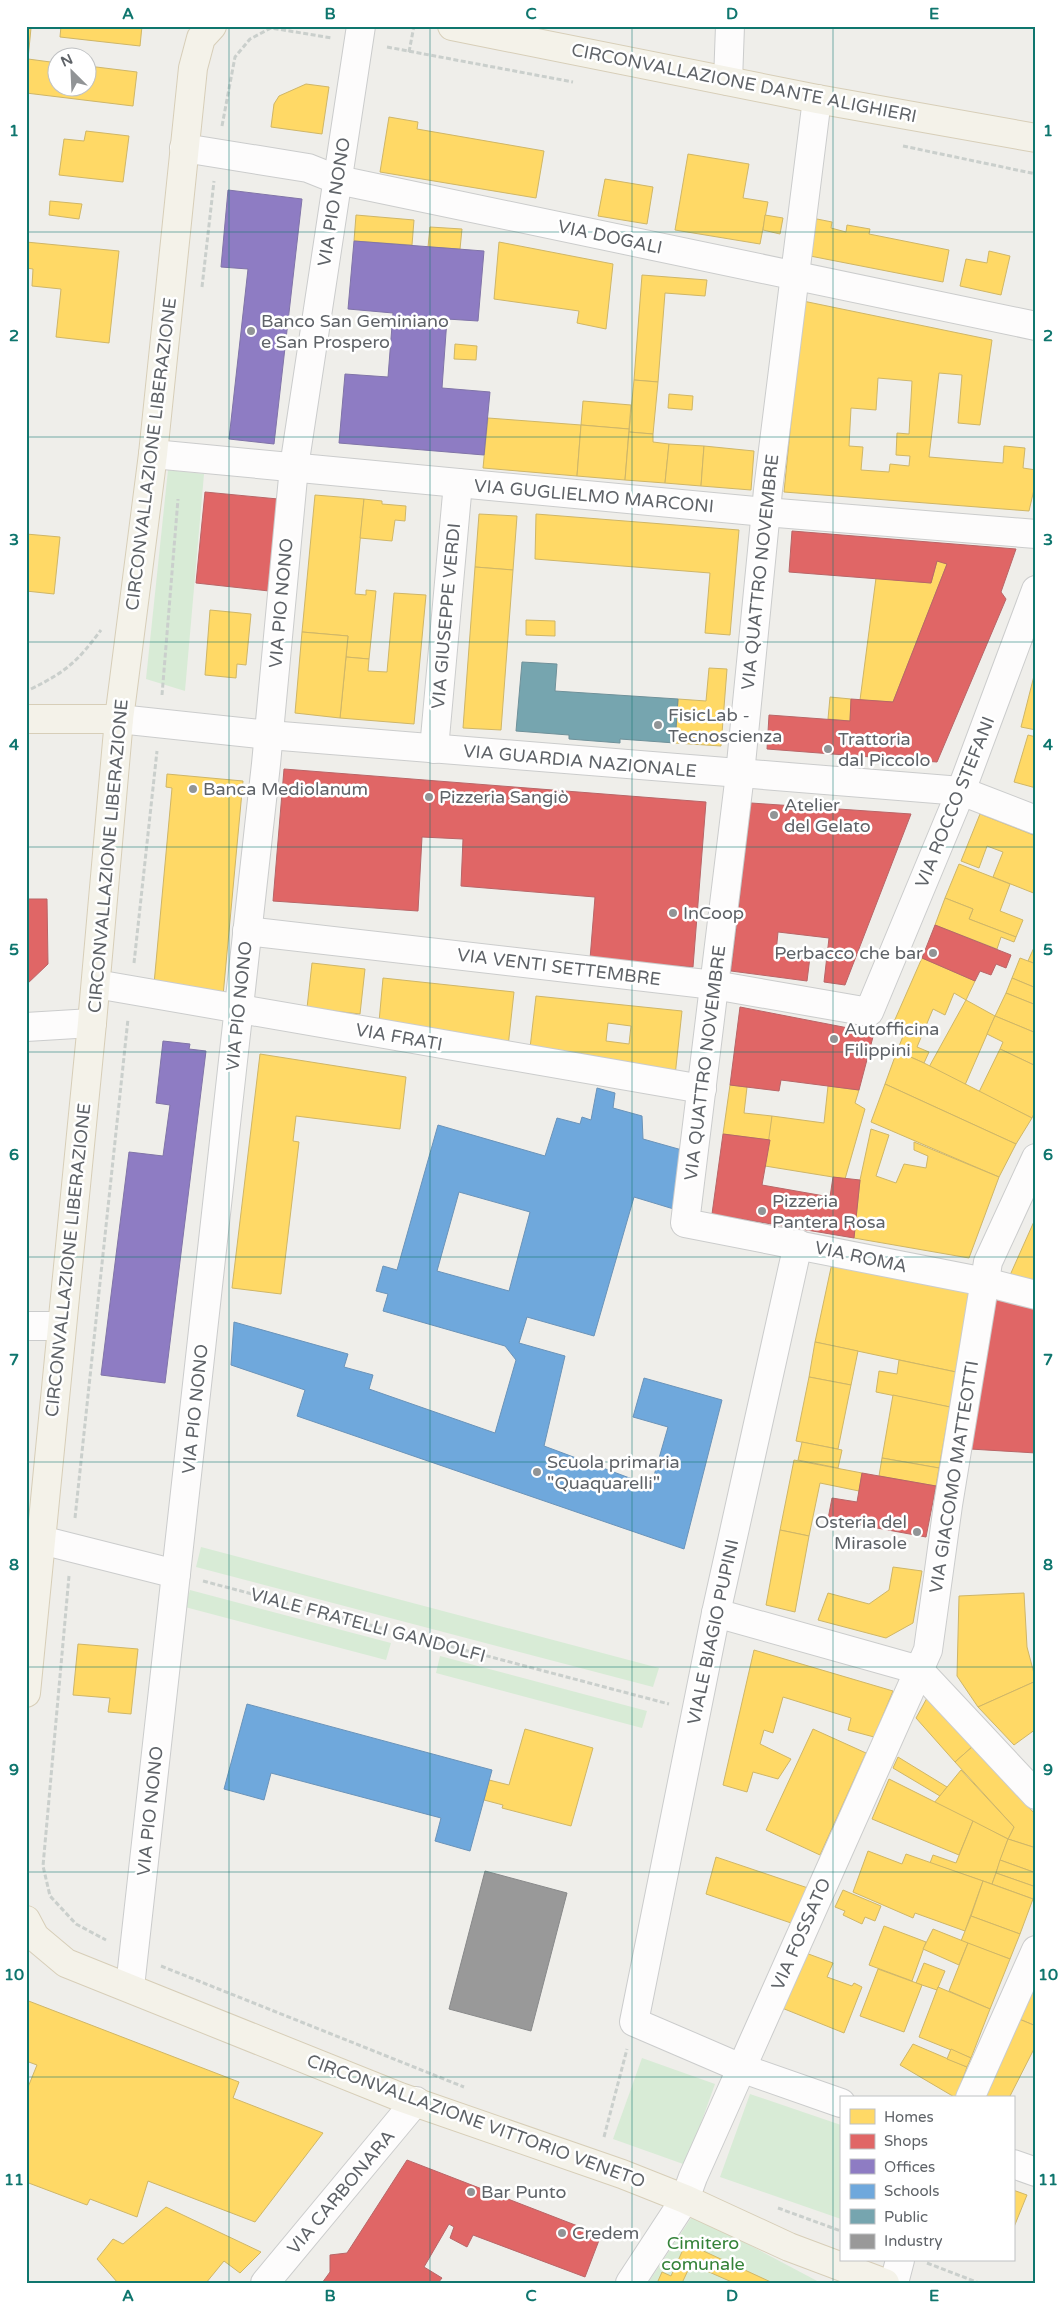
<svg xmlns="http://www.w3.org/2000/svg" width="1062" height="2309" font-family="'Varela Round',sans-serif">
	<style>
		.green { fill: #d8ebd6 }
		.homes { fill: #ffd966; stroke: #cfb667; fill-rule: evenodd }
		.shops { fill: #e06666; stroke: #b96567 }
		.offices { fill: #8e7cc3; stroke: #8074a8 }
		.schools { fill: #6fa8dc; stroke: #6a93b9; fill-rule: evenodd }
		.public { fill: #76a5af; stroke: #6f919a }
		.industry { fill: #999; stroke: #88898a }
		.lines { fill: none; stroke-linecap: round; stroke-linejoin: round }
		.minor-casing { stroke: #cbcccc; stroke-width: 30 }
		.major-casing { stroke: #d7ceb8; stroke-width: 30 }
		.path { stroke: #cacfcc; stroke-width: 3; stroke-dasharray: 5 2.5; stroke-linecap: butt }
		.minor { stroke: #fdfcfc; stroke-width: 28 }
		.major { stroke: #f4f2e9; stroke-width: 28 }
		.grid { fill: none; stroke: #0f766e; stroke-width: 1; stroke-opacity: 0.55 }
		.poi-dot { fill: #919496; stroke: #fff; stroke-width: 2 }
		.labels { text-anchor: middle; stroke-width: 5; stroke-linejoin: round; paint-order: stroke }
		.street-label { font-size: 18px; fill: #5f6368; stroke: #fff }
		.poi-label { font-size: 18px; fill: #5f6368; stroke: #fff; text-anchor: start }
		.park-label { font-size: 18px; fill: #348238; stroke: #fff }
		.neatline { fill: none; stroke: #0f766e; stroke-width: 2 }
		.grid-label { font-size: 16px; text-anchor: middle; font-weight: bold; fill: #0f766e }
	</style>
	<rect width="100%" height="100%" fill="#efeeea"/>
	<g class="green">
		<polygon points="168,470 204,474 185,691 146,679"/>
		<polygon points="201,1547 659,1668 653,1687 196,1567"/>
		<polygon points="190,1590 391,1643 386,1660 185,1607"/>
		<polygon points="440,1656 647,1711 642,1728 436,1673"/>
		<polygon points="642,2058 715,2084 686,2165 613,2139"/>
		<polygon points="750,2094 841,2125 841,2219 720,2177"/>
		<polygon points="693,2215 821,2283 648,2283"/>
	</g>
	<g class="homes">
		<polygon points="61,26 142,26 140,46 60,37"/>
		<polygon points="26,27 31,28 28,59 58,63 58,88 88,88 88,66 137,72 133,106 26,93"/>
		<polygon points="306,84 329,87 322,134 271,127 274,104 279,96"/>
		<polygon points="389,117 418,122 417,129 544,151 536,198 380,172"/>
		<polygon points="86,131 129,136 123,182 59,175 64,139 84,141"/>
		<polygon points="688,154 749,164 743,198 768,202 760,244 675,230"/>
		<polygon points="605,179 653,187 647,224 598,216"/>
		<polygon points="50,201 82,204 79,219 49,215"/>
		<polygon points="356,215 414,220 412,245 354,241"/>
		<polygon points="765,215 783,218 780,234 763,230"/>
		<polygon points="812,218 832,222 831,228 846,232 847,225 870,229 869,234 949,250 943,282 805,255"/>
		<polygon points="430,227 462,229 460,249 428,247"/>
		<polygon points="26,242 119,251 109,343 56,337 61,289 32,286 33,269 26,268"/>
		<polygon points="499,242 613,264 606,329 577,323 579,311 494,299"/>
		<polygon points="989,251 1010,256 1001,295 960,286 966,259 987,263"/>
		<polygon points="642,275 707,280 705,296 665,293 658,382 634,380"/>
		<path d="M803,301L992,340L980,425L958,423L962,375L939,373L929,457L1003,463L1004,446L1025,448L1023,468L1036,470V481L1029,511L784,492ZM878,378L912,381L909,434L897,433L896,455L910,456L909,466L890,464L889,472L861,470L863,447L849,446L851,408L876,410Z"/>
		<polygon points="455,344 477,346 476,360 454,359"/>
		<polygon points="634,380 658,382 653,434 629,432"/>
		<polygon points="669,394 693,396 692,410 668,408"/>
		<polygon points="583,401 631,405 629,429 581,425"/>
		<polygon points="488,418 581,425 577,476 483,468"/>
		<polygon points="581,425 629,429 625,480 577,476"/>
		<polygon points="629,432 653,434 653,442 669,444 665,483 625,480"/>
		<polygon points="669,444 704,446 701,486 665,483"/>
		<polygon points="704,446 754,451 751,490 701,486"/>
		<polygon points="315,495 364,499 355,594 366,595 366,590 376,591 369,659 346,657 348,636 302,632"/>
		<polygon points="364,499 382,501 382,504 406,506 405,521 395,520 392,541 360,538"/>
		<polygon points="479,514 517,516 513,570 475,567"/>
		<polygon points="536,514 739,530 730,635 705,633 710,573 535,559"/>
		<polygon points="26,534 60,537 54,594 26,591"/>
		<polygon points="937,561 947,564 893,702 860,700 876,578 931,583"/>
		<polygon points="475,567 513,570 501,730 463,728"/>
		<polygon points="394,593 426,595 414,724 340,718 346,657 369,659 368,671 387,672"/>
		<polygon points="210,610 251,614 246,665 237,664 236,678 205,675"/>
		<polygon points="526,620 555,621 555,636 526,635"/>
		<polygon points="302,632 348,636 340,718 295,713"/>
		<polygon points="709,668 727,669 721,746 675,743 678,699 706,701"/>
		<polygon points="1036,668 1036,730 1021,727"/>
		<polygon points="830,697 851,699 850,721 828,719"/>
		<polygon points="1028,735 1036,737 1036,788 1014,782"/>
		<polygon points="167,774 243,781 223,996 154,984 172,788 166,787"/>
		<polygon points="980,814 1036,836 1036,894 993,877 1003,852 987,846 979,868 961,861"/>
		<polygon points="959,864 1010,884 1000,911 1023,920 1016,937 969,919 973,909 945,898"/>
		<polygon points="945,898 973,909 969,919 1016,937 1014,942 1001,937 997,949 935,925"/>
		<polygon points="1036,943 1036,964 1028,961"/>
		<polygon points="922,958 975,981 966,1000 954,993 945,1015 933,1009 917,1047 929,1052 924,1063 897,1051 906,1029 893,1024"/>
		<polygon points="1020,958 1036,964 1036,988 1012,978"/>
		<polygon points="312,963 365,969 360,1014 307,1008"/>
		<polygon points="383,978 514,992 508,1047 379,1022"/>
		<polygon points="1012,978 1036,988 1036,1005 1006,993"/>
		<polygon points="1006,993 1036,1005 1036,1033 995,1016"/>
		<path d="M536,996L682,1011L675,1076L530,1048ZM608,1023L631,1026L629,1044L606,1041Z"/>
		<polygon points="966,1000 995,1016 965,1085 929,1067"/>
		<polygon points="995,1016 1036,1033 1036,1066 1000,1049 1003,1042 987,1034"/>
		<polygon points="1000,1049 1036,1066 1036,1109 1032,1118 979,1092"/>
		<polygon points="897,1051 924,1063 1032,1118 1016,1144 885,1084"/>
		<polygon points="260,1054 406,1077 400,1129 296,1116 293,1141 299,1142 281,1294 232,1288"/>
		<polygon points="885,1084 1016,1144 999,1177 871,1122"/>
		<polygon points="730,1085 747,1087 744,1113 772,1116 770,1140 723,1134"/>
		<polygon points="828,1086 859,1090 855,1103 865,1109 845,1179 765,1166 772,1116 824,1123"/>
		<polygon points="871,1129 889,1135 876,1176 896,1183 904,1164 926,1168 928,1156 914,1150 914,1142 999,1177 969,1258 854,1238 860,1180"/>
		<polygon points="1036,1217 1036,1289 1007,1282"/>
		<polygon points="832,1263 971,1292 956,1372 815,1342"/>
		<polygon points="815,1342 858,1351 851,1385 809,1377"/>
		<polygon points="899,1360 956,1372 950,1407 876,1392 879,1371 897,1374"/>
		<polygon points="809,1377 851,1385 838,1449 796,1441"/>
		<polygon points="893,1395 950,1407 939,1468 882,1458"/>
		<polygon points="802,1442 842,1450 838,1468 798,1460"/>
		<polygon points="882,1458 939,1468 936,1486 879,1476"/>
		<polygon points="794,1460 862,1473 859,1491 820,1483 809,1536 780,1530"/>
		<polygon points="780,1530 809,1536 795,1612 766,1605"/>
		<polygon points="893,1567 922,1571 913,1623 886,1638 818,1620 828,1593 869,1604 889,1590"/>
		<polygon points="1024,1593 1027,1647 1036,1681 978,1707 957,1676 959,1596"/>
		<polygon points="78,1644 138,1649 131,1714 108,1712 110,1698 73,1695"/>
		<polygon points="754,1650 893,1691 874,1737 848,1730 851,1718 783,1697 773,1733 764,1730 760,1744 791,1759 778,1779 753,1772 747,1792 723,1785"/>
		<polygon points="1036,1681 1036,1729 1014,1745 978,1707"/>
		<polygon points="927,1698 972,1747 955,1762 916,1718"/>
		<polygon points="525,1729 593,1748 571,1826 502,1808 503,1805 484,1800 489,1780 509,1785"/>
		<polygon points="813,1729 866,1753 820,1855 766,1830"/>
		<polygon points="972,1747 1036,1815 1036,1848 1008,1839 1014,1827 955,1762"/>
		<polygon points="898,1757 947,1787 940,1796 893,1768"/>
		<polygon points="961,1770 1014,1827 1008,1839 934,1803"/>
		<polygon points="889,1779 973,1821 959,1855 872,1819"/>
		<polygon points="973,1821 1008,1839 992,1884 930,1863 933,1855 956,1863"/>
		<polygon points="1008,1839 1036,1848 1036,1873 1000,1860"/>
		<polygon points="868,1851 902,1864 906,1854 983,1881 965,1931 915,1913 913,1918 853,1892"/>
		<polygon points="716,1857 808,1888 794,1924 706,1894"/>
		<polygon points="1000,1860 1036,1873 1036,1887 996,1873"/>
		<polygon points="996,1873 1036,1887 1033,1899 992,1884"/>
		<polygon points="983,1881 1033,1899 1020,1934 971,1916"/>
		<polygon points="843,1890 881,1906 875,1921 865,1917 862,1924 843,1915 845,1911 835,1907"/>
		<polygon points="971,1916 1020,1934 1010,1959 961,1941"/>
		<polygon points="884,1926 926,1942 912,1981 869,1965"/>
		<polygon points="933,1929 968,1943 959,1965 923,1949"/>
		<polygon points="968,1943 1010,1959 990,2009 949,1991"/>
		<polygon points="803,1952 833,1963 827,1977 852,1986 854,1983 862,1987 844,2033 777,2006"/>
		<polygon points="924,1963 945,1971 937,1990 916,1983"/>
		<polygon points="878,1969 922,1985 904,2032 860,2016"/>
		<polygon points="1036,1983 1036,2026 1019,2019"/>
		<polygon points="938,1987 990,2009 971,2058 919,2037"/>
		<polygon points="26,2000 239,2082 233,2098 323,2133 255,2222 148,2181 137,2217 90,2199 87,2205 26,2182 26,2092 37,2065 26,2061"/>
		<polygon points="1019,2019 1036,2026 1036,2045 1009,2098 982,2098"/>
		<polygon points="913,2044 967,2067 956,2098 900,2065"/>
		<polygon points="951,2049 971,2058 967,2067 947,2059"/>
		<polygon points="1013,2190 1027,2195 1014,2227 1013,2227"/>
		<polygon points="166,2207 261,2252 240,2273 224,2261 206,2283 118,2283 97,2259 113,2239 123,2244"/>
		<polygon points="686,2243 773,2283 734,2283 691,2264 682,2283 662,2283 658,2281 662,2272 671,2276"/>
	</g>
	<g class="shops">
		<polygon points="205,492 278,499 269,591 196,583"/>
		<polygon points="792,531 1016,549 1001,592 1006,599 937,762 767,749 769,715 850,721 851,699 893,702 947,564 937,561 931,583 789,572"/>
		<polygon points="284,769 706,802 693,967 590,959 595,897 461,886 463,839 422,837 418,911 273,901"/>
		<polygon points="751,803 911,814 845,985 824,982 829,938 778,932 776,953 810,957 807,981 731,971"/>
		<polygon points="26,899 47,899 48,964 26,985"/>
		<polygon points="935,925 1011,955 1006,968 996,964 991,975 980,971 975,981 922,958"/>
		<polygon points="740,1007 874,1033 859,1090 781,1080 779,1091 730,1085"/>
		<polygon points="723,1134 770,1140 762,1185 830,1197 833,1177 860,1180 854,1238 712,1214"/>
		<polygon points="995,1291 1036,1301 1036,1453 970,1449"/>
		<polygon points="862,1473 936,1486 926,1537 828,1519 832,1498 857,1502"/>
		<polygon points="407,2160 601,2235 585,2277 473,2235 467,2247 450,2238 454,2227 449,2224 424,2267 442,2278 438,2283 322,2283 330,2272 330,2255 347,2253"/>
	</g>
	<g class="offices">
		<polygon points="228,190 302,199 274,444 229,439 248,269 221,267"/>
		<polygon points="354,241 484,251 478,321 447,319 442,388 490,392 484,455 339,443 345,374 388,377 393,313 348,309"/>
		<polygon points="163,1041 190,1044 189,1049 206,1051 165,1383 101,1375 129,1152 163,1156 170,1105 156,1103"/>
	</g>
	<g class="schools">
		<path d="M597,1088L615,1093L613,1108L642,1116L643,1139L682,1150L677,1210L634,1197L594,1336L527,1317L519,1343L565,1356L544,1446L651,1486L668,1427L633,1417L644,1378L722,1400L684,1549L297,1416L305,1390L231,1365L234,1322L348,1354L344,1367L373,1375L369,1389L495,1433L516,1360L505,1346L383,1311L388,1294L376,1291L383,1266L397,1270L438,1125L545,1156L557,1118L580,1124L582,1117L591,1120ZM459,1192L530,1212L509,1291L437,1271Z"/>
		<polygon points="247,1704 492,1770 470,1851 435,1841 441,1818 271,1773 264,1800 224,1789"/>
	</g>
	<polygon class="public" points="522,662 557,664 555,691 678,699 675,743 620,739 620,743 569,739 569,735 516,731"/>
	<polygon class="industry" points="485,1871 567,1893 531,2031 449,2009"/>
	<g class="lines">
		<defs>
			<g id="minor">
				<polyline points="728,81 730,26"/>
				<polyline points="817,99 768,490 740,774 685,1223 985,1282 1036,1295"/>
				<polyline points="184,148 308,168 338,180 362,185 1036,326"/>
				<polyline points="153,454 765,512 1036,534"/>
				<polyline points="119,719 269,735 961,791 1036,820"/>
				<polyline points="434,749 458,483"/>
				<polyline points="247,931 714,985 869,1012 961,791 1036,590"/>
				<polyline points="96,984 702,1089"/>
				<polyline points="26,1027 92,1023"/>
				<polyline points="798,1244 716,1613 634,2022 741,2068 841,2103"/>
				<polyline points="26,1326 61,1326"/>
				<polyline points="41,1540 176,1574"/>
				<polyline points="716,1613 919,1670 1036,1795"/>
				<polyline points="130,1987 266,764 294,467 361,26"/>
				<polyline points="970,2098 1036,1950"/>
				<polyline points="1013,2164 1036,2172"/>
				<polyline points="265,2283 416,2101"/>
				<polyline points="630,2283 685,2199 693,2177 928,1650 948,1505 988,1262 1036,1158"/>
				<polyline points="894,2283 900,2260"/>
			</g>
			<g id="major">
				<polyline points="452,26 817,99 1036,138"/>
				<polyline points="26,719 119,719"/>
				<polyline points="26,1693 92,1023 119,719 153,454 193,68 201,38 212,26"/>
				<polyline points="26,1920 35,1937 66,1963 400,2097 622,2174 685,2199 789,2247 885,2283"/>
			</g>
		</defs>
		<use href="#minor" class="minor-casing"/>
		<use href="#major" class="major-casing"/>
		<g class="path">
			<polyline points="387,47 573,82"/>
			<polyline points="409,52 414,26"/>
			<polyline points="222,126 235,57 250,39 271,28 332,38"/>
			<polyline points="903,146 1036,174"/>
			<polyline points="202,287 214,181"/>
			<path d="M31,689C67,671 77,662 101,630"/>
			<polyline points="162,695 178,499"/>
			<polyline points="134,963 157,751"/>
			<polyline points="75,1518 128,1019"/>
			<polyline points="69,1576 43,1866 50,1896 76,1924 106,1940"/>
			<polyline points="203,1581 669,1704"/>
			<polyline points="161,1966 464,2087"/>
			<polyline points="604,2137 627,2049"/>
			<polyline points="778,2208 841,2231"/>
			<polyline points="927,2263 979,2283"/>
		</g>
		<use href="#minor" class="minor"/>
		<use href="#major" class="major"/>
	</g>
	<path class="grid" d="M229,26V2283M430,26V2283M632,26V2283M833,26V2283M26,232H1036M26,437H1036M26,642H1036M26,847H1036M26,1052H1036M26,1257H1036M26,1462H1036M26,1667H1036M26,1872H1036M26,2077H1036"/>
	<g class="poi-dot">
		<circle cx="251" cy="331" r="5"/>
		<circle cx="658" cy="725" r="5"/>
		<circle cx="828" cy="749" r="5"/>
		<circle cx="193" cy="789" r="5"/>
		<circle cx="429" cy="797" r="5"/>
		<circle cx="774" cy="815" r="5"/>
		<circle cx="673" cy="913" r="5"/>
		<circle cx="933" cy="953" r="5"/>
		<circle cx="834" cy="1039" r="5"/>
		<circle cx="762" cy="1211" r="5"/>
		<circle cx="537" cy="1472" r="5"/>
		<circle cx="917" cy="1532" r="5"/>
		<circle cx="471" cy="2192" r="5"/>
		<circle cx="562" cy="2233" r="5"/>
	</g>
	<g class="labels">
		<g class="street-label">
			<text transform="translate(744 83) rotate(11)" y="6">CIRCONVALLAZIONE DANTE ALIGHIERI</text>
			<text transform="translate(334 202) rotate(-81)" y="6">VIA PIO NONO</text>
			<text transform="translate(610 237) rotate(12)" y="6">VIA DOGALI</text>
			<text transform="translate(151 454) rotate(-83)" y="6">CIRCONVALLAZIONE LIBERAZIONE</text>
			<text transform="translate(594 496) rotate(5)" y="6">VIA GUGLIELMO MARCONI</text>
			<text transform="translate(760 572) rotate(-84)" y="6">VIA QUATTRO NOVEMBRE</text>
			<text transform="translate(281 603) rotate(-85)" y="6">VIA PIO NONO</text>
			<text transform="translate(446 616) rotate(-85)" y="6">VIA GIUSEPPE VERDI</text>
			<text transform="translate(580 761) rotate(5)" y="6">VIA GUARDIA NAZIONALE</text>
			<text transform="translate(955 802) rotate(-68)" y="6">VIA ROCCO STEFANI</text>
			<text transform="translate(108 856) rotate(-85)" y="6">CIRCONVALLAZIONE LIBERAZIONE</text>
			<text transform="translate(559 967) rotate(7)" y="6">VIA VENTI SETTEMBRE</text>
			<text transform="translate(239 1006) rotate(-84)" y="6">VIA PIO NONO</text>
			<text transform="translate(399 1037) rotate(10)" y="6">VIA FRATI</text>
			<text transform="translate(705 1063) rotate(-83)" y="6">VIA QUATTRO NOVEMBRE</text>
			<text transform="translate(861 1257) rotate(12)" y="6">VIA ROMA</text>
			<text transform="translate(68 1260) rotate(-84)" y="6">CIRCONVALLAZIONE LIBERAZIONE</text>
			<text transform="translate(195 1409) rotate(-84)" y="6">VIA PIO NONO</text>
			<text transform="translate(954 1477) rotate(-81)" y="6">VIA GIACOMO MATTEOTTI</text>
			<text transform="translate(368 1625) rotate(15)" y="6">VIALE FRATELLI GANDOLFI</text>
			<text transform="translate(713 1632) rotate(-78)" y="6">VIALE BIAGIO PUPINI</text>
			<text transform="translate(150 1811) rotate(-84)" y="6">VIA PIO NONO</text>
			<text transform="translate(801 1934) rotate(-66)" y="6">VIA FOSSATO</text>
			<text transform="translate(476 2121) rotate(20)" y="6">CIRCONVALLAZIONE VITTORIO VENETO</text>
			<text transform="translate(341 2192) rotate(-50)" y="6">VIA CARBONARA</text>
		</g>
		<g class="poi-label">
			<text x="261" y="327">Banco San Geminiano<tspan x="261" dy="21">e San Prospero</tspan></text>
			<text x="668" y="721">FisicLab -<tspan x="668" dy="21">Tecnoscienza</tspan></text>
			<text x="838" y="745">Trattoria<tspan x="838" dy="21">dal Piccolo</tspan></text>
			<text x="203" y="795">Banca Mediolanum</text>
			<text x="439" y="803">Pizzeria Sangiò</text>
			<text x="784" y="811">Atelier<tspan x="784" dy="21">del Gelato</tspan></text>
			<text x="683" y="919">InCoop</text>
			<text x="923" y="959" text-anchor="end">Perbacco che bar</text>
			<text x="844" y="1035">Autofficina<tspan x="844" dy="21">Filippini</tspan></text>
			<text x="772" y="1207">Pizzeria<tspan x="772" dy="21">Pantera Rosa</tspan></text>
			<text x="547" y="1468">Scuola primaria<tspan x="547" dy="21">"Quaquarelli"</tspan></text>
			<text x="907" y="1528" text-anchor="end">Osteria del<tspan x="907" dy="21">Mirasole</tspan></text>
			<text x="481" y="2198">Bar Punto</text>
			<text x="572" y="2239">Credem</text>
		</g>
		<g class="park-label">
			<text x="703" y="2249">Cimitero<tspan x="703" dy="21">comunale</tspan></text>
		</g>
	</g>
	<rect width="1062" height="2309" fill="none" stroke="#ffffff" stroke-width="55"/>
	<rect x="840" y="2096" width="175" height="165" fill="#ffffff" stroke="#bfc1c3"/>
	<rect x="850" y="2109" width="25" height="15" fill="#ffd966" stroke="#bfc1c3"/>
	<text x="884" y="2122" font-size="15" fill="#5f6368">Homes</text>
	<rect x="850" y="2134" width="25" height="15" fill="#e06666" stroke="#bfc1c3"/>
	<text x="884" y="2146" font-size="15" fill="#5f6368">Shops</text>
	<rect x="850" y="2159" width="25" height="15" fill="#8e7cc3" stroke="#bfc1c3"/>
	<text x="884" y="2172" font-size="15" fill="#5f6368">Offices</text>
	<rect x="850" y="2184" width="25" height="15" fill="#6fa8dc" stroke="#bfc1c3"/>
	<text x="884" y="2196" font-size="15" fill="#5f6368">Schools</text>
	<rect x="850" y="2209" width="25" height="15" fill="#76a5af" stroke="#bfc1c3"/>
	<text x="884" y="2222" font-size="15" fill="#5f6368">Public</text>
	<rect x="850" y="2234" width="25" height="15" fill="#999999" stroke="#bfc1c3"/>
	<text x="884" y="2246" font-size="15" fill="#5f6368">Industry</text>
	<g transform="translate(72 72) rotate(336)"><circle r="24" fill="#ffffff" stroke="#bfc1c3"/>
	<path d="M0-4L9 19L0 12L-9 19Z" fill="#919496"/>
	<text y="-8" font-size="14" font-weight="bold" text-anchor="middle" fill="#5f6368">N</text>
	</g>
	<rect x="28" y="28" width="1006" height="2254" class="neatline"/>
	<g class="grid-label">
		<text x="128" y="19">A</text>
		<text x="330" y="19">B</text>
		<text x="531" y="19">C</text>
		<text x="732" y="19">D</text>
		<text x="934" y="19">E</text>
		<text x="14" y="136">1</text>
		<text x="1048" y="136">1</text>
		<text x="14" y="341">2</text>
		<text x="1048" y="341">2</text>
		<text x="14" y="545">3</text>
		<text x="1048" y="545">3</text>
		<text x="14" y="750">4</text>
		<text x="1048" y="750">4</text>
		<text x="14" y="955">5</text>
		<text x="1048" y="955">5</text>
		<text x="14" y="1160">6</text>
		<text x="1048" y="1160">6</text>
		<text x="14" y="1365">7</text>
		<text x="1048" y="1365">7</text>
		<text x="14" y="1570">8</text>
		<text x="1048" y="1570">8</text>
		<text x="14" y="1775">9</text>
		<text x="1048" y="1775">9</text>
		<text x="14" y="1980">10</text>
		<text x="1048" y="1980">10</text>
		<text x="14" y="2185">11</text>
		<text x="1048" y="2185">11</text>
		<text x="128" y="2301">A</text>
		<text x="330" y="2301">B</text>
		<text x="531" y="2301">C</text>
		<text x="732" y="2301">D</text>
		<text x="934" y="2301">E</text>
	</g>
</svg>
